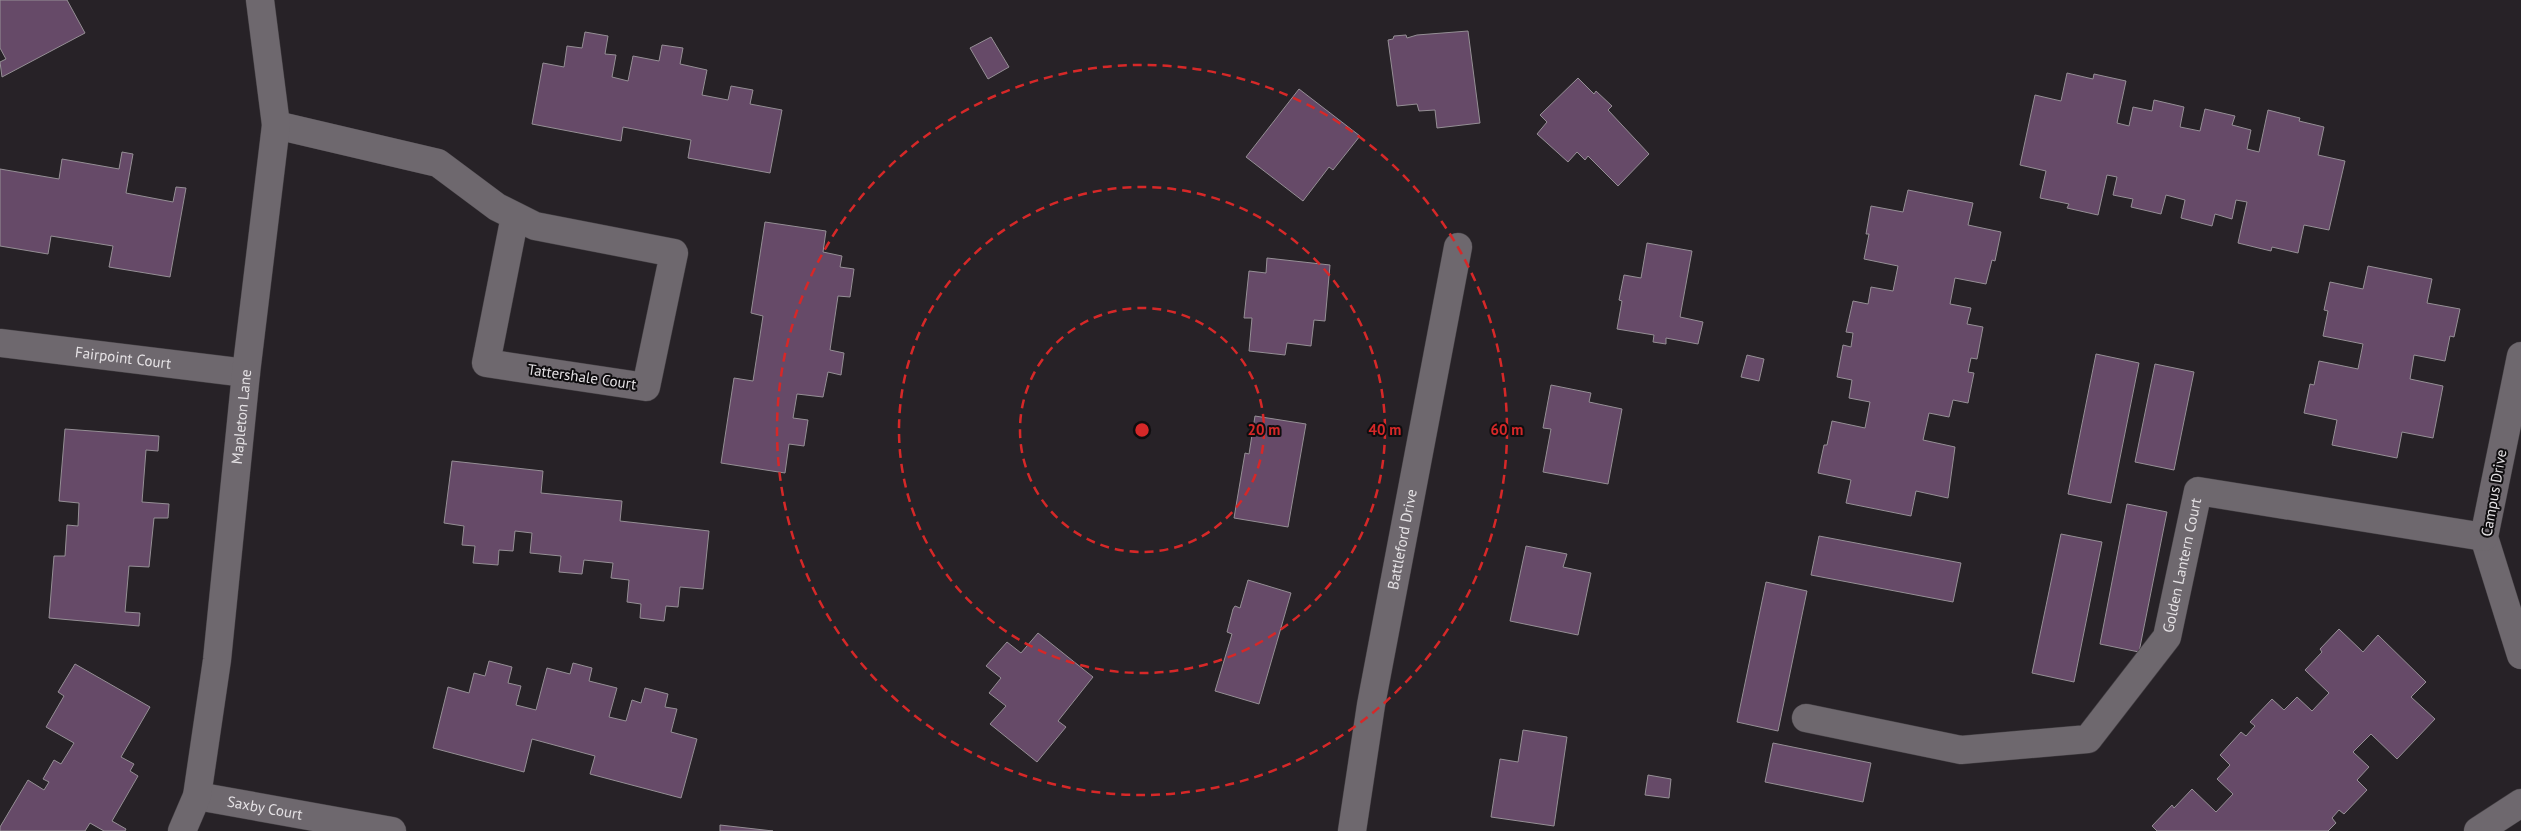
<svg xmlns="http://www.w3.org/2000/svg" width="2521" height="831" font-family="'PT Sans',sans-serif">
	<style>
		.building { fill: #664a68; stroke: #958f95 }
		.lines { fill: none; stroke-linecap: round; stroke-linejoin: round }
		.minor-casing { stroke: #433f43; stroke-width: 29 }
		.minor { stroke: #6e686e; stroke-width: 28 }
		.ring { fill: none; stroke: #d62828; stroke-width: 2.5; stroke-dasharray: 9 6 }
		.labels { text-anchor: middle; stroke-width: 4; stroke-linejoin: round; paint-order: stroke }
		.street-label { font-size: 15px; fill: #e5e2e5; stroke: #0f0d0f }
		.centre { fill: #d62828; stroke: #0f0d0f; stroke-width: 2.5 }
		.ring-label { font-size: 15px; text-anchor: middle; font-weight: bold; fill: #d62828; stroke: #0f0d0f; stroke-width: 4; stroke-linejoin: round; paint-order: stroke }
	</style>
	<rect width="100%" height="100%" fill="#272227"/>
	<g class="building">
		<polygon points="0,0 67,0 85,33 2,77 0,62 6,59 0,48"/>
		<polygon points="1468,31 1480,123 1437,128 1435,110 1419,111 1417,104 1397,106 1388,40 1393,39 1394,36 1406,35 1407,38 1417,35"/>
		<polygon points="585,32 608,36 605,54 616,55 612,77 628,81 633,56 659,61 662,45 683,48 680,64 707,70 702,95 728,100 731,86 753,90 750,104 782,110 770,173 688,158 691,140 623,127 621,141 532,124 543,63 564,67 567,46 582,48"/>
		<polygon points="991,37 1009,67 988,79 970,48"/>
		<polygon points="2067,73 2093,79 2094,74 2126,81 2117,123 2129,126 2133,107 2152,111 2154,100 2184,107 2180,127 2200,131 2205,109 2235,116 2232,125 2251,130 2247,149 2259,152 2268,110 2300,118 2299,121 2324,127 2318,155 2345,161 2329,230 2304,225 2298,253 2272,247 2271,251 2238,243 2247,202 2236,200 2232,219 2215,214 2212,226 2181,218 2185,200 2166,195 2161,214 2131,207 2133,199 2113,195 2117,177 2107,175 2098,215 2067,208 2069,204 2040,198 2046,171 2020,165 2035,95 2061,101"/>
		<polygon points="1578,78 1594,94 1596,91 1612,106 1608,110 1649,154 1618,186 1588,156 1585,160 1577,152 1568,162 1537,134 1547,122 1540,115"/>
		<polygon points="1299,89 1360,136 1333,170 1329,167 1303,201 1246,157"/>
		<polygon points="122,152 133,154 126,193 173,202 176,187 186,188 170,277 109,267 113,246 51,236 48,254 0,246 0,169 59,179 62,159 119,169"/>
		<polygon points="1908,190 1973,203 1968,225 2001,232 1995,261 1992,260 1986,284 1955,278 1950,304 1971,308 1967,324 1983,327 1977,359 1971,358 1968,372 1974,373 1968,403 1953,400 1949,417 1929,413 1923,440 1955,447 1948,498 1916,491 1911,516 1846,503 1851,480 1818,473 1824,445 1827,445 1832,421 1865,428 1870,402 1849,398 1852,380 1837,377 1843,345 1851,347 1853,333 1846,332 1853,301 1868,304 1871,287 1893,291 1898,266 1864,259 1869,234 1866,234 1871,206 1903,212"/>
		<polygon points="765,222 826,231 823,252 842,256 840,267 854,269 850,297 838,296 830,350 844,353 841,375 828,372 823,397 797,394 793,418 808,420 804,446 789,444 785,473 721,463 734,378 753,381 763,316 751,313"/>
		<polygon points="1647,243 1692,251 1680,317 1703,322 1698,344 1666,338 1666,344 1653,342 1654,335 1617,329 1622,301 1619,300 1624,275 1641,278"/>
		<polygon points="1267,258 1330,265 1325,321 1314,320 1311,346 1287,343 1285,355 1249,351 1252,318 1244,318 1249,271 1266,273"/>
		<polygon points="2368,266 2432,279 2427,303 2460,309 2454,337 2450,336 2445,361 2414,355 2410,379 2443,386 2433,438 2402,432 2397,458 2332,445 2337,420 2304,413 2310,384 2314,385 2319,361 2358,369 2363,344 2323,336 2328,311 2324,310 2330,282 2363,289"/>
		<polygon points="2096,354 2139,363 2111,503 2068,494"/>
		<polygon points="1747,355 1764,359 1759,381 1741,377"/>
		<polygon points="2155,364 2194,372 2174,470 2135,462"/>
		<polygon points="1551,385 1591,393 1589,402 1622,409 1608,484 1543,472 1551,429 1543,428"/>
		<polygon points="1255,416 1306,424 1288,527 1234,518 1245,453 1249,454"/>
		<polygon points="65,429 159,436 158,451 146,450 142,502 169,504 168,518 154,518 149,567 129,566 125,612 140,613 139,626 49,618 54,556 65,556 67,525 78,526 79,503 59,501"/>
		<polygon points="452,461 543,471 541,493 622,501 620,521 709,531 703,589 680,587 678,607 666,606 664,621 640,618 641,604 627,602 629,580 611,578 613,563 584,560 582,574 559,572 561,556 530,553 532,533 515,531 513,551 499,550 498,565 473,563 475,546 462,545 464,526 444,523"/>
		<polygon points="2127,504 2167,512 2139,652 2100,644"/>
		<polygon points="2061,534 2102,542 2074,682 2032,673"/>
		<polygon points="1819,536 1961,563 1953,602 1811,575"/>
		<polygon points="1526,546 1567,554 1563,567 1591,573 1578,635 1510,621"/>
		<polygon points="1248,580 1291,593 1259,704 1215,691 1232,634 1227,632 1233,609 1235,606 1240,608"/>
		<polygon points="1766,582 1807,591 1778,731 1737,722"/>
		<polygon points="2339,629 2363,652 2378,635 2426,682 2411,697 2435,719 2397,759 2371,734 2353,752 2369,767 2357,780 2367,790 2344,814 2339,810 2332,818 2336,823 2328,831 2157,831 2152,826 2172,805 2174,808 2192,789 2216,812 2233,794 2217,779 2230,765 2220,755 2241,732 2246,736 2255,726 2250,722 2272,699 2284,710 2297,697 2312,711 2329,693 2305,670 2322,652 2320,649"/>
		<polygon points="1038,633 1093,677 1058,721 1066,727 1037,762 990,724 1006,706 989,693 1001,678 986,666 1007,642 1021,653"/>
		<polygon points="489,661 512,667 508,683 521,686 516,705 536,710 547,668 570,674 573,663 592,668 589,681 617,688 609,717 626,721 632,700 641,703 645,688 668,694 665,707 677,709 671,732 697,739 681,798 590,774 595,756 532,739 524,772 433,748 448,687 469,693 474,673 485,676"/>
		<polygon points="75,664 150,707 121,757 134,764 130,771 138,776 112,821 126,829 125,831 104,831 90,823 85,831 0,831 0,827 28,780 44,790 49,782 43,779 54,760 61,764 74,743 46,727 64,696 58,692"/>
		<polygon points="1523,730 1567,737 1554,826 1491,817 1500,759 1518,762"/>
		<polygon points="1773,743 1871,763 1863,802 1765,782"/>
		<polygon points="1648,775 1671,779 1669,798 1645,795"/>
		<polygon points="720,825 773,831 720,831"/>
	</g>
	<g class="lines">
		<defs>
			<g id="minor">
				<polyline points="276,125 438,163 497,207 535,226 674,253 646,387 486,363 515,216"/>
				<path id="s1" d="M0,343L246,373"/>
				<polyline points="2521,356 2484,537 2521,655"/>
				<path id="s2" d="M1806,718L1961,750L2088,739L2167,637L2198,491L2484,537"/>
				<path id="s3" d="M197,796L392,831"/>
				<path id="s4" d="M182,831L197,796L217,660L246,373L276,125L260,0"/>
				<path id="s5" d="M1352,831L1371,705L1458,247"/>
				<polyline points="2478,831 2521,803"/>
			</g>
		</defs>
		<use href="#minor" class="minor-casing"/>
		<use href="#minor" class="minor"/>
	</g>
	<g class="ring">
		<circle cx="1142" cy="430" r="122"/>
		<circle cx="1142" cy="430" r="243"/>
		<circle cx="1142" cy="430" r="365"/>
	</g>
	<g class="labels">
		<g class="street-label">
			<text dy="5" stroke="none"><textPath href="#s1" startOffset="124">Fairpoint Court</textPath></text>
			<text transform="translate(582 377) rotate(8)" y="5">Tattershale Court</text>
			<text dy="5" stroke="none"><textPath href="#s4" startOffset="420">Mapleton Lane</textPath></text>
			<text transform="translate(2494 493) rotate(-80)" y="5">Campus Drive</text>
			<text dy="5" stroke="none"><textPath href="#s5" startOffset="296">Battleford Drive</textPath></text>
			<text dy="5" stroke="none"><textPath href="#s2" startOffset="488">Golden Lantern Court</textPath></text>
			<text dy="5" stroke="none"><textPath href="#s3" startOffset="69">Saxby Court</textPath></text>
		</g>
	</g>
	<circle cx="1142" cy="430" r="8" class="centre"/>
	<g class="ring-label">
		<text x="1264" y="435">20 m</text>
		<text x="1385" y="435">40 m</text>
		<text x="1507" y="435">60 m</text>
	</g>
</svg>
